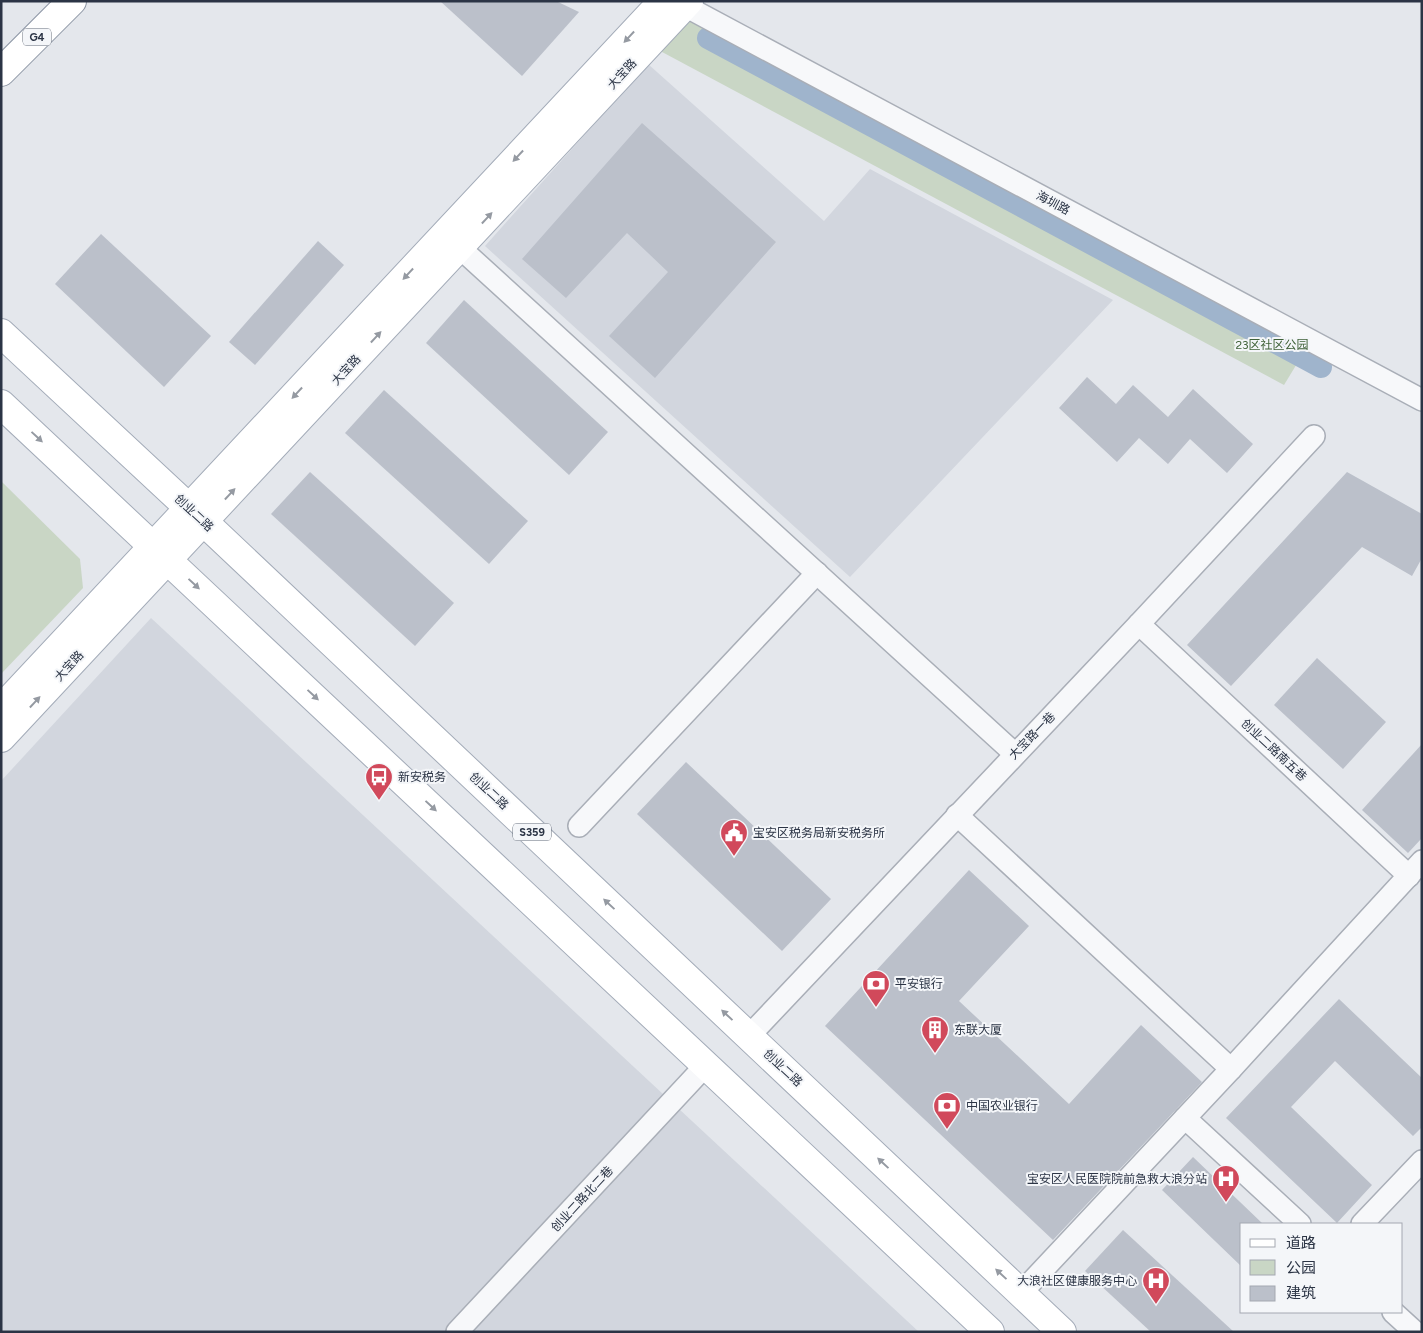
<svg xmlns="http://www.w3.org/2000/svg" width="1423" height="1333" font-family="Figtree,'Noto Sans SC',sans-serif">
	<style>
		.built { fill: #d2d6de }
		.green { fill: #c9d6c5 }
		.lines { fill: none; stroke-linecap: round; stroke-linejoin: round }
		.canal { stroke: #9fb4cc; stroke-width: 22 }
		.building { fill: #bbc0ca }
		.minor-casing { stroke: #a9aeb7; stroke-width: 24 }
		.major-casing { stroke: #a3abb8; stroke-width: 30 }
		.highway-casing { stroke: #8b94a3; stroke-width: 30 }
		.minor { stroke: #f7f8fa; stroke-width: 21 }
		.major { stroke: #fff; stroke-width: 28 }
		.highway { stroke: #fff; stroke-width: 28 }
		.oneway { fill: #959aa2 }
		.labels { text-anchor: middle; stroke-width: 4; stroke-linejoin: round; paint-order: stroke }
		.shield { fill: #f4f6f9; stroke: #676e7b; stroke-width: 1 }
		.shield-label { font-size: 11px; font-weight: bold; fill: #2b3445 }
		.street-label { font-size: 12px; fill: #2b3445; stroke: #f4f6f9 }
		.park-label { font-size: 12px; fill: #3f6138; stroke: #f4f6f9 }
		.poi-label { font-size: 12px; fill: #2b3445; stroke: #f4f6f9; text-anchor: start }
	</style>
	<rect width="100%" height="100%" fill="#e4e7ec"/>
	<g class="built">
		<polygon points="648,64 824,221 870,169 1113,300 850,577 485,246"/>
		<polygon points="151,618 919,1332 1,1332 1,781"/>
	</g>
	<g class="green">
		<polygon points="685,6 1315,334 1284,385 649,45"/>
		<polygon points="1,481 80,559 83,588 1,674"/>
	</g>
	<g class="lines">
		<polyline class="canal" points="708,38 1321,367"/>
	</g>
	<g class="building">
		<polygon points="440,1 556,1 579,12 522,76"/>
		<polygon points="642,123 776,242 655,378 609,336 668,272 627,233 566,298 522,259"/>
		<polygon points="101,234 211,336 164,387 55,284"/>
		<polygon points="318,241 344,265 255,365 229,342"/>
		<polygon points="464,300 608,432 569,475 426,343"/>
		<polygon points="1087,377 1116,404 1133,385 1168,417 1193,389 1253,444 1227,473 1190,439 1168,464 1139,438 1117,462 1059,408"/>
		<polygon points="384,390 528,521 489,564 345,433"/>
		<polygon points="310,472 454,603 415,646 271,514"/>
		<polygon points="1347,472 1422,514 1422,558 1412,576 1362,547 1231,686 1187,645"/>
		<polygon points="1317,658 1386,722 1343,769 1274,705"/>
		<polygon points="1422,744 1422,838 1408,853 1362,810"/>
		<polygon points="686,762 831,899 782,951 637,814"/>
		<polygon points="969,870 1029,926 959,1001 1069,1104 1141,1025 1202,1082 1053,1240 825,1026"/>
		<polygon points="1339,999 1422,1078 1422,1127 1413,1136 1335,1061 1291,1107 1372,1185 1337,1223 1226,1118"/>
		<polygon points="1193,1157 1263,1224 1242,1224 1242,1267 1162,1190"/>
		<polygon points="1123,1230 1234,1332 1151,1332 1085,1271"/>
	</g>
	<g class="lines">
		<defs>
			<g id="minor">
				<polyline points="685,6 1422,400"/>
				<polyline points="448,237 1015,754"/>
				<polyline points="1139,624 1409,876"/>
				<polyline points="957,815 1231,1069"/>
				<polyline points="579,826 817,573"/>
				<polyline points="749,1036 1139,624 1314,436"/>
				<polyline points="1185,1118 1300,1224"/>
				<polyline points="1362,1224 1422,1161"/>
				<polyline points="1021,1293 1231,1069 1422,861"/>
				<polyline points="1393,1312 1415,1332"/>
				<polyline points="457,1332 706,1065"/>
			</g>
			<g id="major">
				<polyline points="1,333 204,522 1062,1332"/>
				<polyline points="1,404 990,1332"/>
				<polyline points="1,709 663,1"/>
				<polyline points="1,738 689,1"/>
			</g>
			<polyline id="highway" points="1,72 72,1"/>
		</defs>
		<use href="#minor" class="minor-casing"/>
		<use href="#major" class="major-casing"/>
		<use href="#highway" class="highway-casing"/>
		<use href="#minor" class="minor"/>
		<use href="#major" class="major"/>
		<use href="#highway" class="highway"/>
	</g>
	<defs><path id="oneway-solid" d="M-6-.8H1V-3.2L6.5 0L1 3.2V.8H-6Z" transform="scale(1.25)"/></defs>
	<g class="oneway">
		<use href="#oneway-solid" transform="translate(629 37) rotate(133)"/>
		<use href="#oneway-solid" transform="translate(518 156) rotate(133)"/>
		<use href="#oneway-solid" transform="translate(487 218) rotate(-47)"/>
		<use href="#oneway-solid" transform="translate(408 274) rotate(133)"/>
		<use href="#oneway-solid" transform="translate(376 337) rotate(-47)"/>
		<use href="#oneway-solid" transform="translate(297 393) rotate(133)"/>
		<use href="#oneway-solid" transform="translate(37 437) rotate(43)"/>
		<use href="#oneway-solid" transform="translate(230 494) rotate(-47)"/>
		<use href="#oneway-solid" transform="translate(194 584) rotate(43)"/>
		<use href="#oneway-solid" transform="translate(313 695) rotate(43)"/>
		<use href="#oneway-solid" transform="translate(35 702) rotate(-47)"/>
		<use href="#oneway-solid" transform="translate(431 806) rotate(43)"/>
		<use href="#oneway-solid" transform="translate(609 904) rotate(-137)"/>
		<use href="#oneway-solid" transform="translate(727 1015) rotate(-137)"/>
		<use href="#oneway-solid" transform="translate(883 1163) rotate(-137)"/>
		<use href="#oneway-solid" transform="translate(1001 1274) rotate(-137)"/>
	</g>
	<defs>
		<symbol id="bus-pin" viewBox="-11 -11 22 30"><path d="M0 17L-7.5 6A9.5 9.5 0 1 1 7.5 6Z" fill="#d1495b" stroke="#f4f6f9"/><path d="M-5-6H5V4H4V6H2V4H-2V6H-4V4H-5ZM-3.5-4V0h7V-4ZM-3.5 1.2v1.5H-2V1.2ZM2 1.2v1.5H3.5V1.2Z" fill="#fff"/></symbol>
		<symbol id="civic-pin" viewBox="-11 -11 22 30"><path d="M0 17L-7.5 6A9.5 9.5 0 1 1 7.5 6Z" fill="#d1495b" stroke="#f4f6f9"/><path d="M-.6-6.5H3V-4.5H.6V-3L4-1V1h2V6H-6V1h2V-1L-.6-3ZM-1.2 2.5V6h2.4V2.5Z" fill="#fff"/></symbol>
		<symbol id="bank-pin" viewBox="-11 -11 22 30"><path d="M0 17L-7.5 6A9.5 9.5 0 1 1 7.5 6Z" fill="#d1495b" stroke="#f4f6f9"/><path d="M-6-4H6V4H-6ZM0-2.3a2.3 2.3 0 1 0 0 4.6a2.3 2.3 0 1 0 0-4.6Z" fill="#fff"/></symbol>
		<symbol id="building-pin" viewBox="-11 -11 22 30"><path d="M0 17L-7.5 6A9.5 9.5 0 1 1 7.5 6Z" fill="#d1495b" stroke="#f4f6f9"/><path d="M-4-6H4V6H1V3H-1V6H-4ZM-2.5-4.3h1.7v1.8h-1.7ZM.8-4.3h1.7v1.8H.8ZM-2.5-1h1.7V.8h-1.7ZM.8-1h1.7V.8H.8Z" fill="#fff"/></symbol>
		<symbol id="hospital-pin" viewBox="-11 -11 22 30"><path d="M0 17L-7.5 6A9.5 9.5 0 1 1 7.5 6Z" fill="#d1495b" stroke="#f4f6f9"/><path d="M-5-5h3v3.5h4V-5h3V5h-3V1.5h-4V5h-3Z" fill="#fff"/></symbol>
	</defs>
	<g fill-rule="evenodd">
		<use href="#bus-pin" x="363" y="761" width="32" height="43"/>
		<use href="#civic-pin" x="718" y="817" width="32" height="43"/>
		<use href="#bank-pin" x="860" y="968" width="32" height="43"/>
		<use href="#building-pin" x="919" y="1014" width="32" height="43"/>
		<use href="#bank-pin" x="931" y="1090" width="32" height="43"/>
		<use href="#hospital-pin" x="1210" y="1163" width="32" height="43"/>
		<use href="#hospital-pin" x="1140" y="1265" width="32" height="43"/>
	</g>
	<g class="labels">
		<g class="shield">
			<rect x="23" y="28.5" width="28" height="17" rx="4"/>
			<rect x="513" y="823.5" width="38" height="17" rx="4"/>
		</g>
		<g class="shield-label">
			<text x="37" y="41">G4</text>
			<text x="532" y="836">S359</text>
		</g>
		<g class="street-label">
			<text transform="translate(622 74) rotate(-47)" y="4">大宝路</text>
			<text transform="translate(1053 203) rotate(28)" y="4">海圳路</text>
			<text transform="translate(346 370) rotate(-47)" y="4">大宝路</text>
			<text transform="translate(194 513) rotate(43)" y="4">创业二路</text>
			<text transform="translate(69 666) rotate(-47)" y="4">大宝路</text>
			<text transform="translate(1032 736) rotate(-46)" y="4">大宝路一巷</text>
			<text transform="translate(1274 750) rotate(43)" y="4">创业二路南五巷</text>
			<text transform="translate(489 791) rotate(43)" y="4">创业二路</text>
			<text transform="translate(783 1068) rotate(43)" y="4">创业二路</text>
			<text transform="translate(582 1199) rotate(-47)" y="4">创业二路北二巷</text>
		</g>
		<g class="park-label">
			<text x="1272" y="349">23区社区公园</text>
		</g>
		<g class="poi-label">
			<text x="398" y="781">新安税务</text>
			<text x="753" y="837">宝安区税务局新安税务所</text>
			<text x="895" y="988">平安银行</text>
			<text x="954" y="1034">东联大厦</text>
			<text x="966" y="1110">中国农业银行</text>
			<text x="1207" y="1183" text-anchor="end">宝安区人民医院院前急救大浪分站</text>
			<text x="1137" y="1285" text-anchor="end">大浪社区健康服务中心</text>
		</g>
	</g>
	<rect width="1423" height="1333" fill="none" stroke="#2b3445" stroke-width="5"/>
	<rect x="1240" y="1223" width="162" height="90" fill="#f4f6f9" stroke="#a4a8b1"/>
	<rect x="1250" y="1239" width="25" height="8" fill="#ffffff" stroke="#a4a8b1"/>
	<text x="1286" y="1248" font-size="15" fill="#2b3445">道路</text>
	<rect x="1250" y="1260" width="25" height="15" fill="#c9d6c5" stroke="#a4a8b1"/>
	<text x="1286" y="1273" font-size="15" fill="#2b3445">公园</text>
	<rect x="1250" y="1286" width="25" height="15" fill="#bbc0ca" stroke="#a4a8b1"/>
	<text x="1286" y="1298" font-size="15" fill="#2b3445">建筑</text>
</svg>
